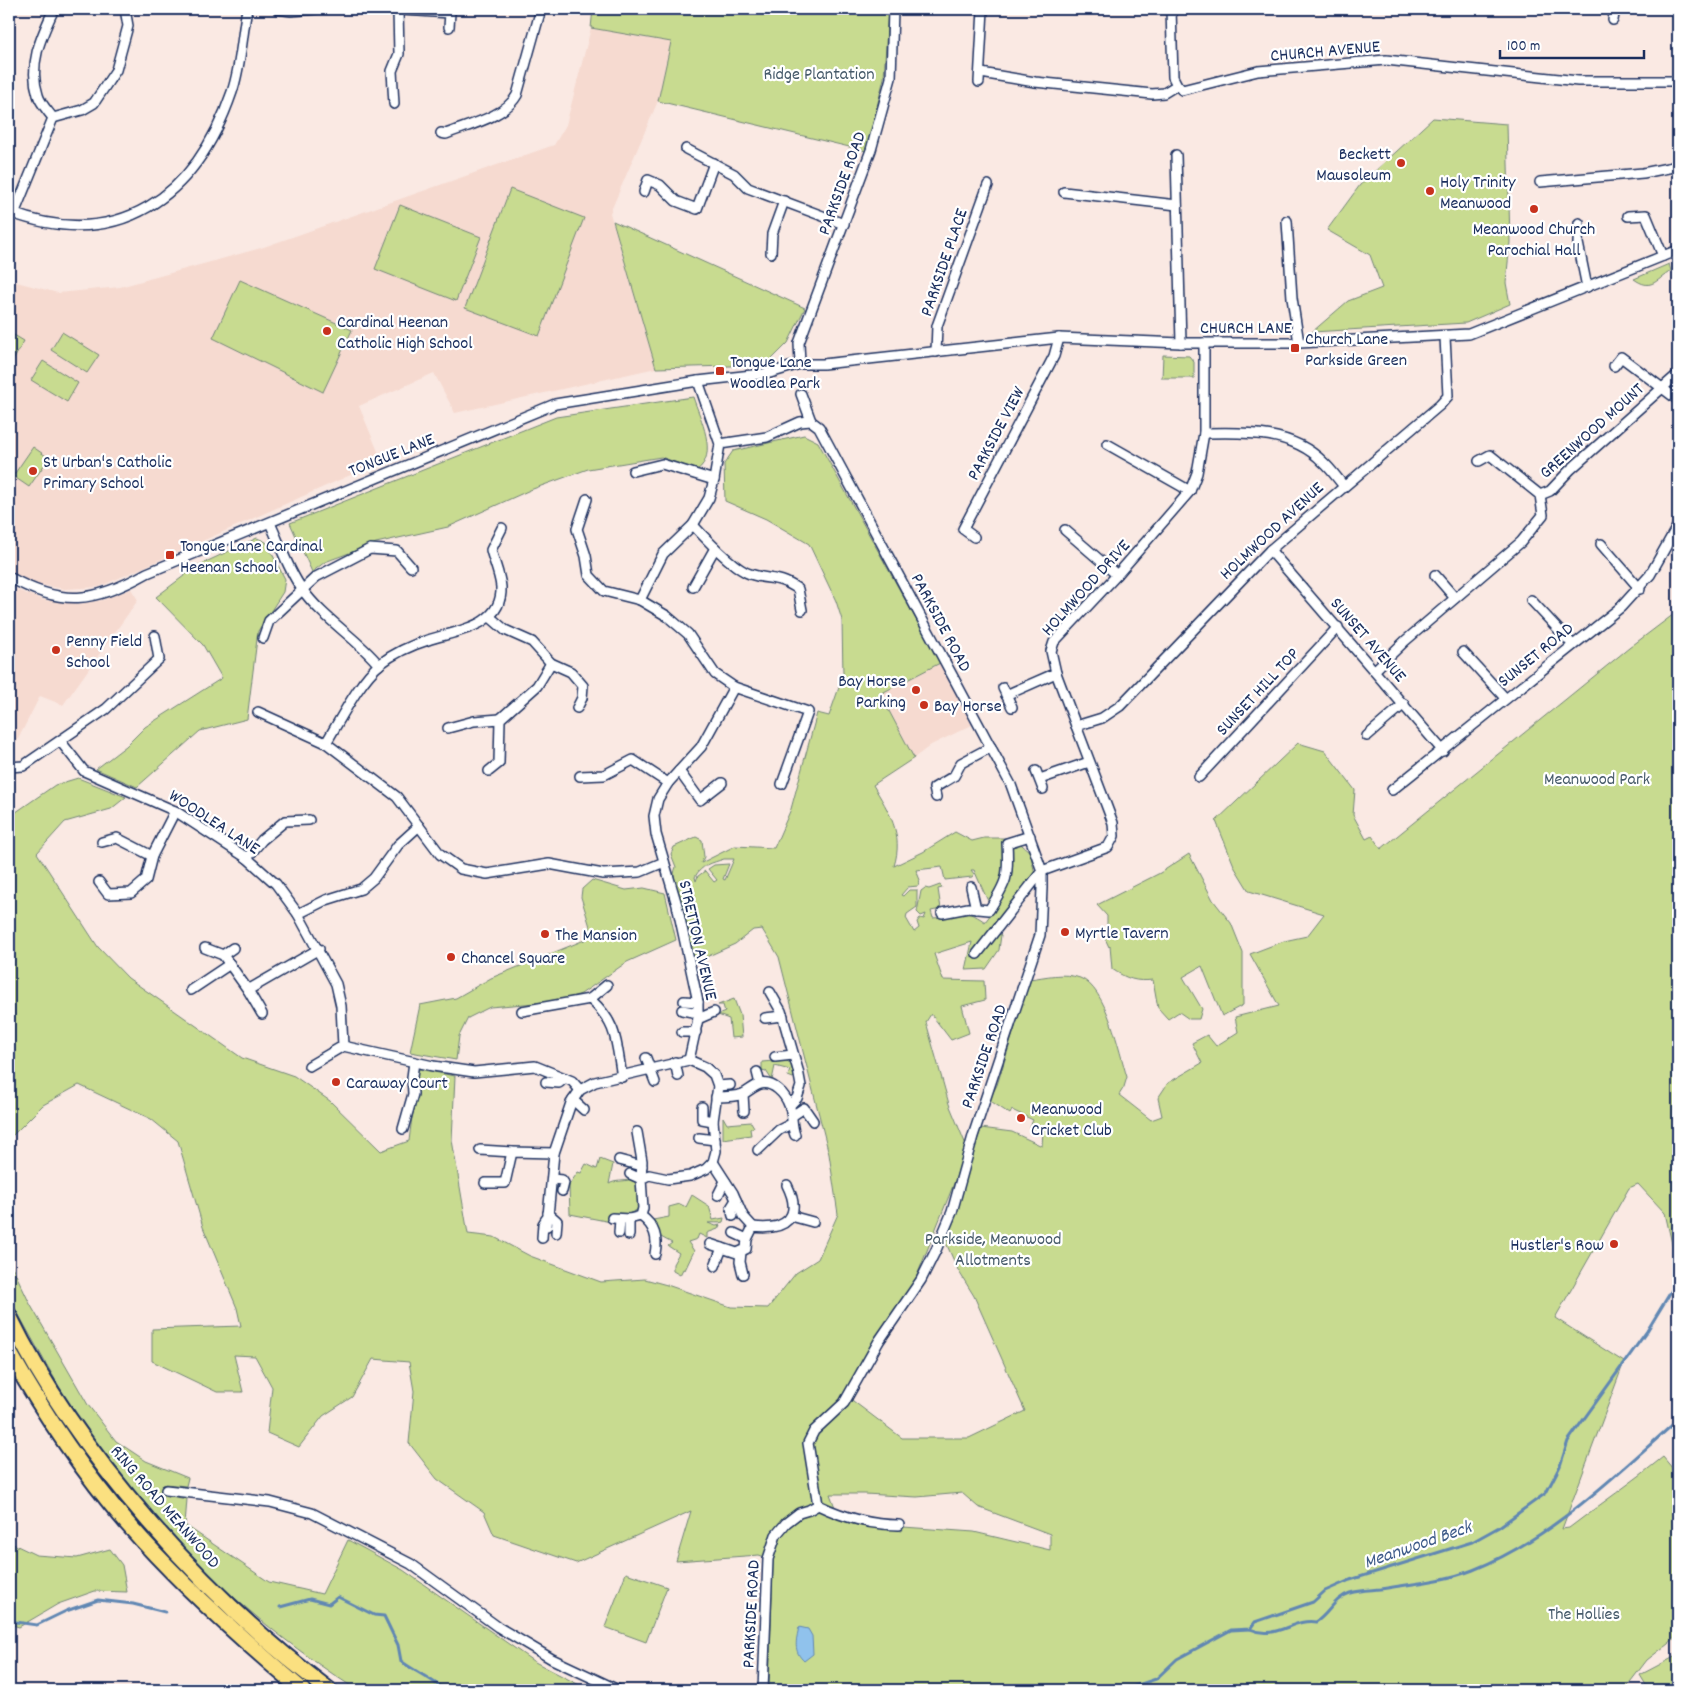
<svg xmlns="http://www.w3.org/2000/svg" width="1687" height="1699" font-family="Dekko,sans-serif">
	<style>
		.built { fill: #f6dad0 }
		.green { fill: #c8db90; stroke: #728577; fill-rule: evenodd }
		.water { fill: #90c2ec; stroke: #6187b3 }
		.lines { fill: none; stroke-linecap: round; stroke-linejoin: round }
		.stream { stroke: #6187b3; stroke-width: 3 }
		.minor-casing { stroke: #1b2f5e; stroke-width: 12 }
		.trunk-casing { stroke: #1b2f5e; stroke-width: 19 }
		.minor { stroke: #fff; stroke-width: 9 }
		.trunk { stroke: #fbe080; stroke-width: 15 }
		.poi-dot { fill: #c8321e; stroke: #fff; stroke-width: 2 }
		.labels { text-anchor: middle; stroke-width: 4.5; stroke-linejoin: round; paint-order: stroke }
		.street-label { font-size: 18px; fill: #1b2f5e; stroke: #fff }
		.park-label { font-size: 18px; fill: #465a6a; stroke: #fff }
		.poi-label { font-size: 18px; fill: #1b2f5e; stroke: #fff; text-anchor: start }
		.water-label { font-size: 19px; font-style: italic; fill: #3e5b89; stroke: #fff }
	</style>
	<rect width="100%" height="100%" fill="#fae9e3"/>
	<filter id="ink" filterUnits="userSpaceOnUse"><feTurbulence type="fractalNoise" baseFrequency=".02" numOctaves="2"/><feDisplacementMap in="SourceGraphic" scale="10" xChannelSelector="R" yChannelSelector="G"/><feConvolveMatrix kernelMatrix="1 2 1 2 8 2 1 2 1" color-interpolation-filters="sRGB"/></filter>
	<g filter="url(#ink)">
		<g class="built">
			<polygon points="591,28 671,42 658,101 610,213 656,368 455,413 434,373 359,406 382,461 99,587 65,589 34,584 9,571 9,280 58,293 120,287 261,248 554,145 566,125"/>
			<polygon points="9,587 43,600 79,604 103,600 131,589 138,600 63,705 40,696 13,749 9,748"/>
			<polygon points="940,663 972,725 931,745 914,758 880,694"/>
		</g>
		<g class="green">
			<polygon points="593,9 888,9 884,78 866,151 658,101 671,42 591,28"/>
			<polygon points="1433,118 1507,124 1510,242 1506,283 1510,304 1466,323 1312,332 1348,301 1382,288 1370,255 1327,230 1360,185"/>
			<polygon points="510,189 584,218 539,336 465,308"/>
			<polygon points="400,205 481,237 456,301 375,269"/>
			<polygon points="613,221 805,308 788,343 766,365 656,368"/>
			<path d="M1669,264L1671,271C1655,281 1651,291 1634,279Z"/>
			<polygon points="240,280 352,330 323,392 213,338"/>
			<polygon points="9,332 24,341 9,368"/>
			<polygon points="62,332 99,355 87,373 51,350"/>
			<polygon points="1163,355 1189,356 1194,362 1194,378 1162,378"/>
			<polygon points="43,361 78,383 67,402 31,380"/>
			<path d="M693,397C700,418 719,455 697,470L661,457L588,469L530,490L448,527L376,543L325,562L312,572L290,523L556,417Z"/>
			<path d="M804,435L818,442L940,663L880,694L914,758L873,785C889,812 904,834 894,866L923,852L955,832L972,841L984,838H1014L1030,852L1035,874L993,928L1001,935L999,950L986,969L966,970L972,942L934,954L943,980L984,981L985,1000L962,1006L969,1033L951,1040L931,1014L926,1022L949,1104L966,1145L955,1181L916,1278L845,1391L853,1401L902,1438H969L1025,1411L974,1296L958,1270L946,1243L981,1128L1012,1132L1042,1146L1043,1131L1030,1127L1033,1120L1012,1110L1010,1114L989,1100L997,1085L1030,979C1045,977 1064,972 1080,978C1107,988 1119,1052 1127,1077L1124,1087L1119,1095L1151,1120L1162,1116L1158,1098L1168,1083L1202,1063L1192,1043L1207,1035L1216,1046L1238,1032L1235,1017L1279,1006L1250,954L1284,941L1307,936L1324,914L1249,891L1235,868L1216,821L1298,743L1325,751L1355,790L1353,815L1366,839L1372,836L1381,849L1629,648L1678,611V1260L1675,1257L1665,1213L1638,1184L1629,1188L1555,1318L1624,1362L1562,1529L1569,1528C1600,1504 1633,1482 1663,1457L1678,1475V1636L1647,1660L1624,1690H769L773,1560L759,1555L676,1561L691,1511L576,1563L494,1535L484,1512L437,1479L409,1443L414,1391L409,1362L373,1359L352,1397L323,1416L299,1447L267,1433L272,1387L255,1356L234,1355L243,1392H217L152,1361V1329L241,1326L237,1308L203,1227L178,1141L151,1119L79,1085L43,1105L9,1139V817L55,785L78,778L126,797L111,809L65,822L37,853L98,947L128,978L242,1058L294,1076L330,1101L381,1151L409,1141L418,1069L455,1076L452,1140L468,1234L494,1237L530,1256L601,1282L645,1279L667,1285L731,1307L768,1308L796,1273L818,1259L838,1214L829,1154L779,957L762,929L753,930L735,944L693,963L690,938L692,934L698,933L697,931L689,932C684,915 668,884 676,867L671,854L674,847L696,837L702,840L704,857L701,863L735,846L774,848L791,809L817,713L829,716L843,676L842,620L836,601L809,544L766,519L725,501L724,464L733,451ZM724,859H734L725,880L723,879L729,864L714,865L708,869L717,880L714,882L705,871L698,876L696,881L695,877C701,865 712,863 724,859ZM942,867L945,880L972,877L974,874L971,870H974L987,899L994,910L985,922C963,905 954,917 933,918L931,911L941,909L938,889L942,888L940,885L929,889L925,888L921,891L917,912L921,916L926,914L924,919L920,918L917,922L919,928L914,932L906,918L907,914L917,907V890H909L903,896L901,895L908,887L918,886L920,880L916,870ZM962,1493L978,1507L1050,1534V1550L974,1532L903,1527L902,1531L839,1518L830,1494H865L917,1497Z"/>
			<polygon points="33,447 49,458 29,487 13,476"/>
			<polygon points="257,538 266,542 285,579 283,592 258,631 247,719 200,731 137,787 96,769 126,746 145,727 222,678 203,645 156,597 197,566"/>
			<path d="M1189,854L1213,900L1231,923L1243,953V1005L1222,1016L1202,966L1183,977L1202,1009L1199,1019H1189L1179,1012L1168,1019L1158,1008L1153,980C1136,982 1127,979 1112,969L1110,946L1109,947L1103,934L1107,929V916L1097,905L1160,873Z"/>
			<polygon points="592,880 626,890 644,888 665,893 676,940 627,962 581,994 558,1001 490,1007 468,1018 459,1036 456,1060 410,1052 420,1005 456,998 491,978 587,939 591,930 581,897 582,889"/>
			<polygon points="734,999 740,1015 742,1037 731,1038 729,1019 718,1015 725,1012 723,1005 718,1005"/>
			<polygon points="785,1060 790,1063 795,1076 793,1078 788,1076 790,1070 775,1066 772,1080 766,1071 762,1070 762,1062"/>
			<polygon points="723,1117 727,1124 751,1122 754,1127 750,1129 751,1135 723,1139"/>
			<path d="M600,1159L613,1164L609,1184C617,1179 625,1183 633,1178L638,1183L640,1208C630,1215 620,1215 611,1222L570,1214L569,1185L578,1172L581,1173L586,1164L597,1169Z"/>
			<path d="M692,1195L709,1206L713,1220L724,1218L723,1222C718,1224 714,1222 708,1223L716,1226L720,1225L718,1229L707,1233V1238L699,1234L697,1239L688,1242L694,1251L685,1270L683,1269L680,1275L673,1271V1264L679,1253L668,1246L672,1243L659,1236L653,1220L669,1217V1207L680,1204L686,1207Z"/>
			<path d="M9,1260L30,1304L88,1405L116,1441L146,1461L188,1478L186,1486L166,1484L165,1495L187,1499L185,1525L269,1582L322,1594L348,1540L403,1570L533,1661L589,1690H357C249,1621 152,1530 81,1423C56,1383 34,1342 11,1301L9,1297Z"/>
			<polygon points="9,1542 36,1555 77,1558 110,1549 122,1565 127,1592 95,1591 58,1604 19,1627 9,1624"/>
			<polygon points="626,1573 667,1587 646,1642 605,1627"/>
			<polygon points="1678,1655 1678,1690 1649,1690 1640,1675"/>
		</g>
		<path class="water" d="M799,1627L808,1629L812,1636L813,1654L804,1661C793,1651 796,1641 799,1627Z"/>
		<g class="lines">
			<g class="stream">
				<path d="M280,1607L310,1599L329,1604L338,1597L374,1615L384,1616L398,1645L401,1661C412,1670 436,1681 444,1690"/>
				<polyline points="9,1621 37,1625 66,1611 98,1600 133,1604 165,1612"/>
				<path d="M1250,1629C1277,1641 1292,1618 1316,1622C1329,1614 1334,1598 1350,1593C1359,1590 1370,1590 1380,1589C1410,1584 1445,1581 1473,1570C1553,1538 1615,1475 1678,1420"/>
				<polyline points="1123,1690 1156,1679 1177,1659 1231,1630 1250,1629 1255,1622 1313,1602 1325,1591 1350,1580 1472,1542 1499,1527 1546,1493 1560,1466 1568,1441 1647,1331 1678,1280"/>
			</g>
			<defs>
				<g id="minor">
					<polyline points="277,9 291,11 315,9"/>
					<polyline points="387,9 450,13 449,27"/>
					<polyline points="1171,9 1173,77 1177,85"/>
					<polyline points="1613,20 1615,9"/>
					<polyline points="981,73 1035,82 1152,94 1164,93 1177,85 1182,90 1258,71 1386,60 1578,81 1678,81"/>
					<polyline points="979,82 983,9"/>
					<polyline points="394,104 392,71 399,54 398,10"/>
					<polyline points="53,118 82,110 94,103 116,70 128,26 125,9"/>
					<path d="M53,118C48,111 40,103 38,95C28,64 41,37 54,9"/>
					<path d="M441,133L446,134C468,125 505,117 517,95L541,9"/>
					<polyline points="686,149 734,174 748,188 844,224"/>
					<polyline points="1176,155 1181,343"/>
					<polyline points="1540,182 1643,173 1678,166"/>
					<polyline points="644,192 648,180 660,185 676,201 697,209 714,163"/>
					<polyline points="1064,192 1177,205"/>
					<path d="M9,212C119,253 196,197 232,92C241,66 242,35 247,9"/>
					<polyline points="14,214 53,118"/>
					<polyline points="1628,216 1646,215 1663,256"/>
					<polyline points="1287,221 1292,298 1299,343"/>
					<polyline points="1579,223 1578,243 1587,287"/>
					<polyline points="771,253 772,234 784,201"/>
					<polyline points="936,352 937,326 988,185"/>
					<polyline points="800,364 799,343 871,150 891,78 893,9"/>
					<polyline points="1614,366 1621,357 1678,400"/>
					<polyline points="698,381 720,444 714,480 709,498 693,525 663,554 640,600 667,616 688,634 715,674 734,687 808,712 782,784"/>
					<polyline points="801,394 811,421"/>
					<path d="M1204,433C1245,432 1292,430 1323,462C1331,469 1337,478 1343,485"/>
					<polyline points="720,444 767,437 800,422 811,421 819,427 1011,785 1042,871 1042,888 1040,935 973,1136 952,1212 936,1250 921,1280 879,1341 844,1403 814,1431 808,1443 818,1505"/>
					<polyline points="1107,444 1190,491"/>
					<polyline points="1479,461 1490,455 1540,495"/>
					<polyline points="633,471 662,464 714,480"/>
					<polyline points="587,499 577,529 586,556 589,575 604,591 640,600"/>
					<path d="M270,523C280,544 288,570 302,589C323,619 356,637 379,665"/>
					<path d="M693,525C705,538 734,569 750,574C771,581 777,575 798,589L802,610"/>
					<polyline points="1065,530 1117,575"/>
					<polyline points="974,537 963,529 1054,356 1059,338"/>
					<polyline points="1601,544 1640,589"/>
					<polyline points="1270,550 1443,751"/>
					<polyline points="1435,575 1455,598"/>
					<path d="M9,577C62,607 94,603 147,573L555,404L698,381L770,373L800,364H823L1059,338L1181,343H1299L1469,334L1678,250"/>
					<polyline points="693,587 715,548"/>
					<polyline points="1531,600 1572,644"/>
					<polyline points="490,617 505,630 532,642 551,663 571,672 583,686 582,698 577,708"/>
					<polyline points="263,638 269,621 316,577 370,549 397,551 411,567"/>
					<polyline points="1463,652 1505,698"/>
					<polyline points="1375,670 1405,641 1521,542 1543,515 1540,495 1550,491 1570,470 1678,374"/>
					<polyline points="1003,688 1012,707"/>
					<polyline points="1006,695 1056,673"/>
					<polyline points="258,712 326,743 397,797 440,854 461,869 487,874 549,864 603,874 640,872 664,862"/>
					<polyline points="1076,726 1102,718 1120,706 1270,550 1440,405 1448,396 1445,337"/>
					<polyline points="448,728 474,721 500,719"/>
					<polyline points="1367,736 1404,704"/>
					<polyline points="61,742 84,771 175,811 247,858 276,884 298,914 336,984 341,1006 343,1046"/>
					<path d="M326,743C340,720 360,680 380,664C393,654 412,645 428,640C455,631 503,627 501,587C500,575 494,562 491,550L502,528"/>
					<polyline points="9,767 23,766 106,709 159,659 155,636"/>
					<polyline points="489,771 499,763 500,719 537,686 551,663"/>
					<polyline points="679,771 700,800 722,783"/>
					<polyline points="1036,771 1043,789"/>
					<polyline points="580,776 604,775 633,760 668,783"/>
					<polyline points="1199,777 1338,627"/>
					<polyline points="1040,779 1089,762"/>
					<polyline points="1392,790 1621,607 1650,575 1678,525"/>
					<polyline points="936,797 934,788 954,776 961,763 991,747"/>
					<polyline points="102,842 117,838 152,856"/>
					<polyline points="247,858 262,840 285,821 309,820"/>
					<polyline points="99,882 108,894 131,893 146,880 152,856 175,811"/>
					<polyline points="971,887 976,909"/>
					<path d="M942,913L968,908L989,910C1007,882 1009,877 1007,843L1030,836"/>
					<polyline points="298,914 326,900 361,889 374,878 398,845 419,826"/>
					<polyline points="205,948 223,955 248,990"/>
					<polyline points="977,954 1042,871 1108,847 1114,836 1113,823 1056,673 1051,651 1054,642 1117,575 1190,491 1197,473 1204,433 1204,343"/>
					<polyline points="223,955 233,948"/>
					<polyline points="191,990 230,964"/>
					<polyline points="770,992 781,1011 798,1070 801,1086 797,1098 790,1105"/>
					<polyline points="590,999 607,985"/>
					<polyline points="684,1001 698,1002"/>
					<polyline points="682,1010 698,1013"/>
					<path d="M522,1011L590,999C618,1024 616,1042 622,1077"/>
					<polyline points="262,1014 248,990 319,949"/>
					<polyline points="765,1018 783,1016"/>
					<polyline points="698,1019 714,1012"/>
					<polyline points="682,1032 696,1032"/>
					<polyline points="343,1046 433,1066 474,1072 535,1066 572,1081 580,1090"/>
					<polyline points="775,1057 793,1055"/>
					<polyline points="646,1058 655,1082"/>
					<polyline points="675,1062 678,1076"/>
					<polyline points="309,1066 343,1046"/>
					<polyline points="757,1072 760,1084"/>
					<polyline points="546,1082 559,1083 565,1078"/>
					<polyline points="718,1086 730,1085"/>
					<polyline points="743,1094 744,1111"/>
					<path d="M716,1097C726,1097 734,1097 743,1094C749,1091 754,1086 760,1084C773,1081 785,1094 789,1105C793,1113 791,1125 795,1135"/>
					<polyline points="573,1100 584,1110"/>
					<polyline points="702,1107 702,1119 713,1121"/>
					<polyline points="792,1116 804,1108 813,1121"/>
					<polyline points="403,1129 413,1094 412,1077 414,1062"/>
					<polyline points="699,1138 715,1140"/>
					<polyline points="480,1150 512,1152"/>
					<polyline points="758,1150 779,1130 791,1124"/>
					<polyline points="619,1160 642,1166"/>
					<polyline points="713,1162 733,1193 743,1216 753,1227"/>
					<polyline points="630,1174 641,1179 642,1161 637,1132"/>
					<polyline points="552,1179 562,1180 564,1183 562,1191"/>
					<polyline points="485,1183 505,1183 512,1152 554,1153"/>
					<polyline points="718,1195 725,1181"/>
					<polyline points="548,1213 557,1221 556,1233"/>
					<polyline points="641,1216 643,1208 641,1179 649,1175 668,1179 690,1176 706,1169 713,1162 716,1151 713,1121 718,1086 714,1075 705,1067 689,1060 698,1019 698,1002 677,905 656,834 654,816 658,799 668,783 701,747 734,687"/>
					<polyline points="733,1216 731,1208 736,1200"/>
					<polyline points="791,1216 813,1222"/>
					<path d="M612,1218L629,1219L641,1216C655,1226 658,1238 655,1254"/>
					<polyline points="629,1219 629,1235"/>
					<polyline points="547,1226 554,1153 571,1103 580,1090 595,1082 689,1060"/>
					<polyline points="619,1233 620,1219"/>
					<polyline points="734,1233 747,1239"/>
					<polyline points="542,1238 543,1224 546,1219"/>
					<path d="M710,1244L737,1253L746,1249L747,1239L753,1227C786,1231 803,1217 787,1185"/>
					<polyline points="741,1252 740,1262 743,1274"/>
					<polyline points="715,1266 722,1248"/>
					<polyline points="166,1490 270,1502 312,1513 411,1564 498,1627 552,1659 618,1690"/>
					<path d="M818,1505C843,1517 872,1525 899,1525"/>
					<polyline points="763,1690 768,1559 776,1535 786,1523 799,1513 809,1510 818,1505"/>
				</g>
				<g id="trunk">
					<path d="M9,1316C76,1454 207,1599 329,1690"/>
					<path d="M9,1352C43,1412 82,1471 127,1523C180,1584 240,1638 302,1690"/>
				</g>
			</defs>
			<use href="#minor" class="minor-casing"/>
			<use href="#trunk" class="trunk-casing"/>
			<use href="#minor" class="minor"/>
			<use href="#trunk" class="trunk"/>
		</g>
	</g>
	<g class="poi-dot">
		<circle cx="1401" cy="163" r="5"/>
		<circle cx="1430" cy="191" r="5"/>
		<circle cx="1534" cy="209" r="5"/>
		<circle cx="327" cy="331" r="5"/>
		<rect x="1290" y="343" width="10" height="10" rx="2.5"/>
		<rect x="715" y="366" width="10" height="10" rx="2.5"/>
		<circle cx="33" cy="471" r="5"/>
		<rect x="165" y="550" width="10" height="10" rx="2.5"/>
		<circle cx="56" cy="650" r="5"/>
		<circle cx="916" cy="690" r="5"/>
		<circle cx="924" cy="705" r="5"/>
		<circle cx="1065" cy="932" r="5"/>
		<circle cx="545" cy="934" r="5"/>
		<circle cx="451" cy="957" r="5"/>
		<circle cx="336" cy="1082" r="5"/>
		<circle cx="1021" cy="1118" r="5"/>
		<circle cx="1614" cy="1244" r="5"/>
	</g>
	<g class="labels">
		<g class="street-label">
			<text transform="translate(1325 50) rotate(-5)" y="6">CHURCH AVENUE</text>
			<text transform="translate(841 183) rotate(-70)" y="6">PARKSIDE ROAD</text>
			<text transform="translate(943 262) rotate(-71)" y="6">PARKSIDE PLACE</text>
			<text x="1246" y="333">CHURCH LANE</text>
			<text transform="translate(1591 430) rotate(-42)" y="6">GREENWOOD MOUNT</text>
			<text transform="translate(995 433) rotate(-62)" y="6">PARKSIDE VIEW</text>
			<text transform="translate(391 454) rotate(-22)" y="6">TONGUE LANE</text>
			<text transform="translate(1271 530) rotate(-43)" y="6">HOLMWOOD AVENUE</text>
			<text transform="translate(1085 587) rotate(-48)" y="6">HOLMWOOD DRIVE</text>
			<text transform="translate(942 622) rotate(62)" y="6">PARKSIDE ROAD</text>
			<text transform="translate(1369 639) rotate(49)" y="6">SUNSET AVENUE</text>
			<text transform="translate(1535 654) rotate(-39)" y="6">SUNSET ROAD</text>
			<text transform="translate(1257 691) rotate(-47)" y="6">SUNSET HILL TOP</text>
			<text transform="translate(215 821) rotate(33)" y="6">WOODLEA LANE</text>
			<text transform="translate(699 940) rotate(77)" y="6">STRETTON AVENUE</text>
			<text transform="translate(983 1056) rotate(-71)" y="6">PARKSIDE ROAD</text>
			<text transform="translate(166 1506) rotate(49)" y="6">RING ROAD MEANWOOD</text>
			<text transform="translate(750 1614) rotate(-87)" y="6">PARKSIDE ROAD</text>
		</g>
		<g class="park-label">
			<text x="819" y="79">Ridge Plantation</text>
			<text x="1597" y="784">Meanwood Park</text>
			<text x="993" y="1244">Parkside, Meanwood<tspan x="993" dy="21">Allotments</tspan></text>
			<text x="1584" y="1619">The Hollies</text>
		</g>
		<g class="poi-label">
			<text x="1391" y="159" text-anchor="end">Beckett<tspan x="1391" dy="21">Mausoleum</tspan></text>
			<text x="1440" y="187">Holy Trinity<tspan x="1440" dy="21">Meanwood</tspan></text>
			<text x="1534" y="234" text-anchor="middle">Meanwood Church<tspan x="1534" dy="21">Parochial Hall</tspan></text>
			<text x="337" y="327">Cardinal Heenan<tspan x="337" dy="21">Catholic High School</tspan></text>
			<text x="1305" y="344">Church Lane<tspan x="1305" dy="21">Parkside Green</tspan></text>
			<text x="730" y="367">Tongue Lane<tspan x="730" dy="21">Woodlea Park</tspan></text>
			<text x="43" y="467">St Urban's Catholic<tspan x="43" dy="21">Primary School</tspan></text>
			<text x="180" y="551">Tongue Lane Cardinal<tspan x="180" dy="21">Heenan School</tspan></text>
			<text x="66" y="646">Penny Field<tspan x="66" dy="21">School</tspan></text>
			<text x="906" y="686" text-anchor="end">Bay Horse<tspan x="906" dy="21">Parking</tspan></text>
			<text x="934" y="711">Bay Horse</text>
			<text x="1075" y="938">Myrtle Tavern</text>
			<text x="555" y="940">The Mansion</text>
			<text x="461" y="963">Chancel Square</text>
			<text x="346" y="1088">Caraway Court</text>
			<text x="1031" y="1114">Meanwood<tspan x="1031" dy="21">Cricket Club</tspan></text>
			<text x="1604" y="1250" text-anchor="end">Hustler's Row</text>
		</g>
		<g class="water-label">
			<text transform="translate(1417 1543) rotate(-19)" y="7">Meanwood Beck</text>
		</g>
	</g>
	<rect width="1687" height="1699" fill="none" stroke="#fff" stroke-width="30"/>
	<rect x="15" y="15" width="1657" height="1669" fill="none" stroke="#1b2f5e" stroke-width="2" filter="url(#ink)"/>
	<path d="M1500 50v8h144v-8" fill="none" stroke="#1b2f5e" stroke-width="2.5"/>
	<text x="1507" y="50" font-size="15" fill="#1b2f5e" stroke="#ffffff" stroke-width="4" paint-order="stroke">100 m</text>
</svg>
